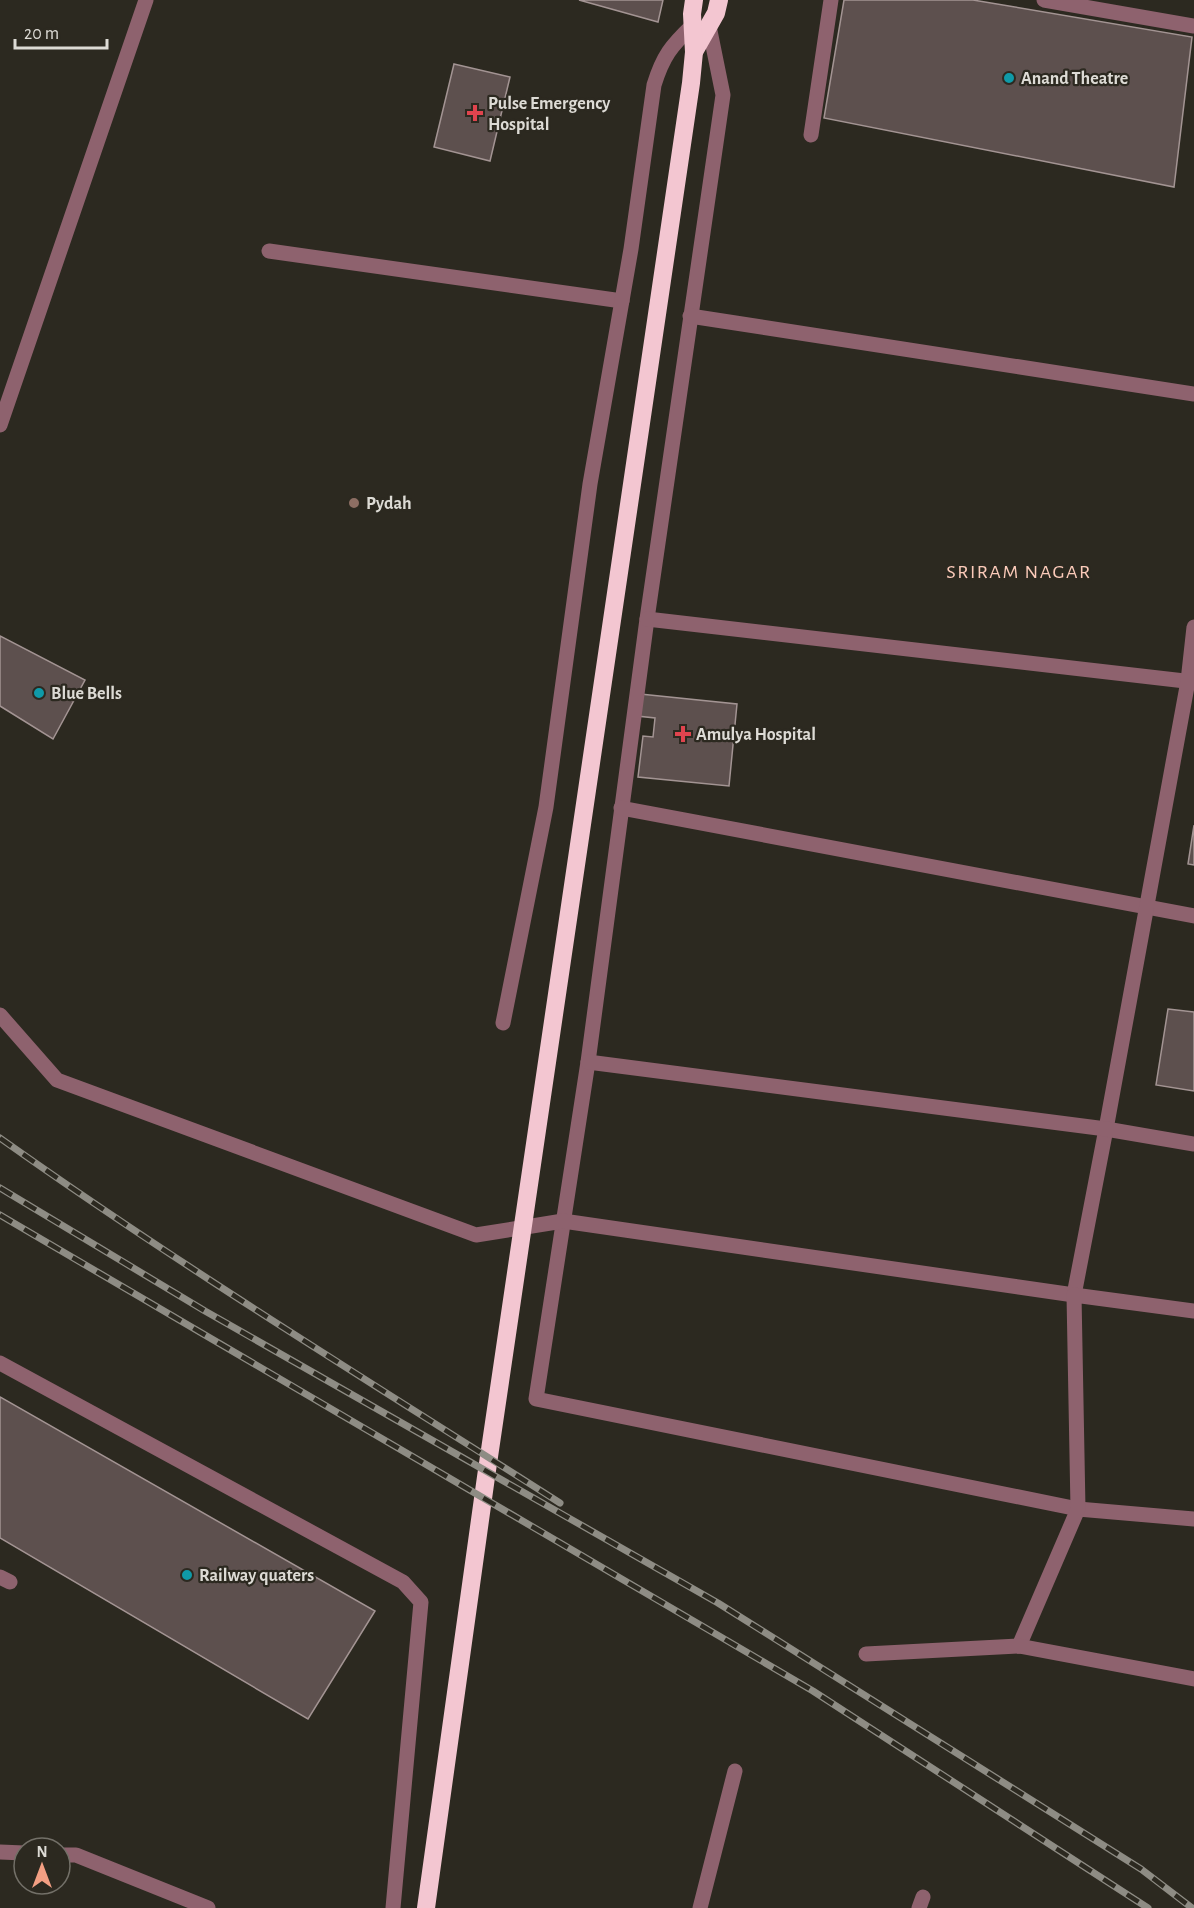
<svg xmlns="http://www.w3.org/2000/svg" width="1194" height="1908" font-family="'Alegreya Sans',sans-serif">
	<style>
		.building { fill: #5d504e; stroke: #a39493; stroke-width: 1.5 }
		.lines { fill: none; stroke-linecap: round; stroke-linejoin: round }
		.minor { stroke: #8e626e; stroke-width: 15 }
		.highway { stroke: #f3c6d1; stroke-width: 18 }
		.rail-casing { stroke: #8e8c84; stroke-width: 7 }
		.rail { stroke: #2c2920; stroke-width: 4.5; stroke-dasharray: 14; stroke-linecap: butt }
		.culture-dot { fill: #0f9aa8; stroke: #2c2920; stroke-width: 2 }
		.health-dot { fill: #e0444e; stroke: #2c2920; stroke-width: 2 }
		.education-dot { fill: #8d6e63; stroke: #2c2920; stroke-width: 2 }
		.labels { text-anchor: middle; stroke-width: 4.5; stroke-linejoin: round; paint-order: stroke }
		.poi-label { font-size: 18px; font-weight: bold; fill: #dddbd5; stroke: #2c2920; text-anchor: start }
		.neighbourhood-label { font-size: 20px; letter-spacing: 1.5px; fill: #fccbba; stroke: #2c2920 }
	</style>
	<rect width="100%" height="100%" fill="#2c2920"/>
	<g class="building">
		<polygon points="579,0 663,0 658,22"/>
		<polygon points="844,0 973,0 1192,37 1174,187 824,118"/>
		<polygon points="454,64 510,77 490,161 434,147"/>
		<polygon points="0,636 85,680 53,739 0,706"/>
		<polygon points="640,694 737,704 729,786 638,777 643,736 653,737 655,718 637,716"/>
		<polygon points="1194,825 1194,865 1188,864"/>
		<polygon points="1168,1009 1194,1012 1194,1091 1156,1085"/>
		<polygon points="0,1397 375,1611 308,1719 0,1538"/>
	</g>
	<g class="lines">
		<g class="minor">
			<polyline points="1044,0 1194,26"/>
			<polyline points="709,26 723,95 647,619 588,1062 536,1399 1078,1509 1194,1519"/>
			<polyline points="811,135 831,0"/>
			<polyline points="269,251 622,301"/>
			<polyline points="690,316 1194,394"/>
			<polyline points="0,425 146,0"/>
			<polyline points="647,619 1194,682"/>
			<polyline points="621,808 1194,916"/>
			<polyline points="0,1015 57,1080 476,1235 563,1221 1074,1295 1106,1129 1188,681 1194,627"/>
			<path d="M503,1023L546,807L590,484L631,249L654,85C663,56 671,46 693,25"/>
			<polyline points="588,1062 1106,1129 1194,1144"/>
			<polyline points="0,1363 403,1582 421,1602 393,1908"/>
			<polyline points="0,1577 10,1582"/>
			<polyline points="1019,1646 1078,1509 1074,1295 1194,1311"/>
			<polyline points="866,1654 1019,1646 1194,1679"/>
			<polyline points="0,1852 24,1853"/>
			<polyline points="60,1855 76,1855 208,1908"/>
			<polyline points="700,1908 735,1771"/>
			<polyline points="919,1908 923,1897"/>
		</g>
		<g class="highway">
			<polyline points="695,50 716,13 719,0"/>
			<polyline points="426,1908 486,1477 691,83 694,52 692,14 694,0"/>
		</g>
		<defs>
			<g id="rail">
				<path d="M0,1138C182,1267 372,1383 560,1503"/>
				<polyline points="0,1188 205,1311 718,1603 1141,1869 1192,1908"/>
				<polyline points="0,1215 813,1691 1148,1908"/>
			</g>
		</defs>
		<use href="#rail" class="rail-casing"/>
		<use href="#rail" class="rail"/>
	</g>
	<g class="culture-dot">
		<circle cx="1009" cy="78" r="6"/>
		<circle cx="39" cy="693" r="6"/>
		<circle cx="187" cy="1575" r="6"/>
	</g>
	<g class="health-dot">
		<path d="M472 104h6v6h6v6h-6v6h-6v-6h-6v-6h6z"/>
		<path d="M680 725h6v6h6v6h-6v6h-6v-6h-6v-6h6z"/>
	</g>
	<circle class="education-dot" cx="354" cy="503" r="6"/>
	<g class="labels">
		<g class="poi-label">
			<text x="1021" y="84">Anand Theatre</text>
			<text x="488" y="109">Pulse Emergency<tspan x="488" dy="21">Hospital</tspan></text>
			<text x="366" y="509">Pydah</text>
			<text x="51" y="699">Blue Bells</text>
			<text x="696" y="740">Amulya Hospital</text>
			<text x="199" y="1581">Railway quaters</text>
		</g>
		<g class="neighbourhood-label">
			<text x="1019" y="578">SRIRAM NAGAR</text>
		</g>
	</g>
	<g transform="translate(42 1866)"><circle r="28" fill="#2c2920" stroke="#737068" stroke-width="1.5"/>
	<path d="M0-4.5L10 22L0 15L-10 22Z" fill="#f39f83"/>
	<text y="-9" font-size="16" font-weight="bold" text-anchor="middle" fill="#dddbd5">N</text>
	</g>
	<path d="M15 39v9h92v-9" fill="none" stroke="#dddbd5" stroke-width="3"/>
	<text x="24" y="39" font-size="18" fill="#dddbd5" stroke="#2c2920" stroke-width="4.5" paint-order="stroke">20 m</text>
</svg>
